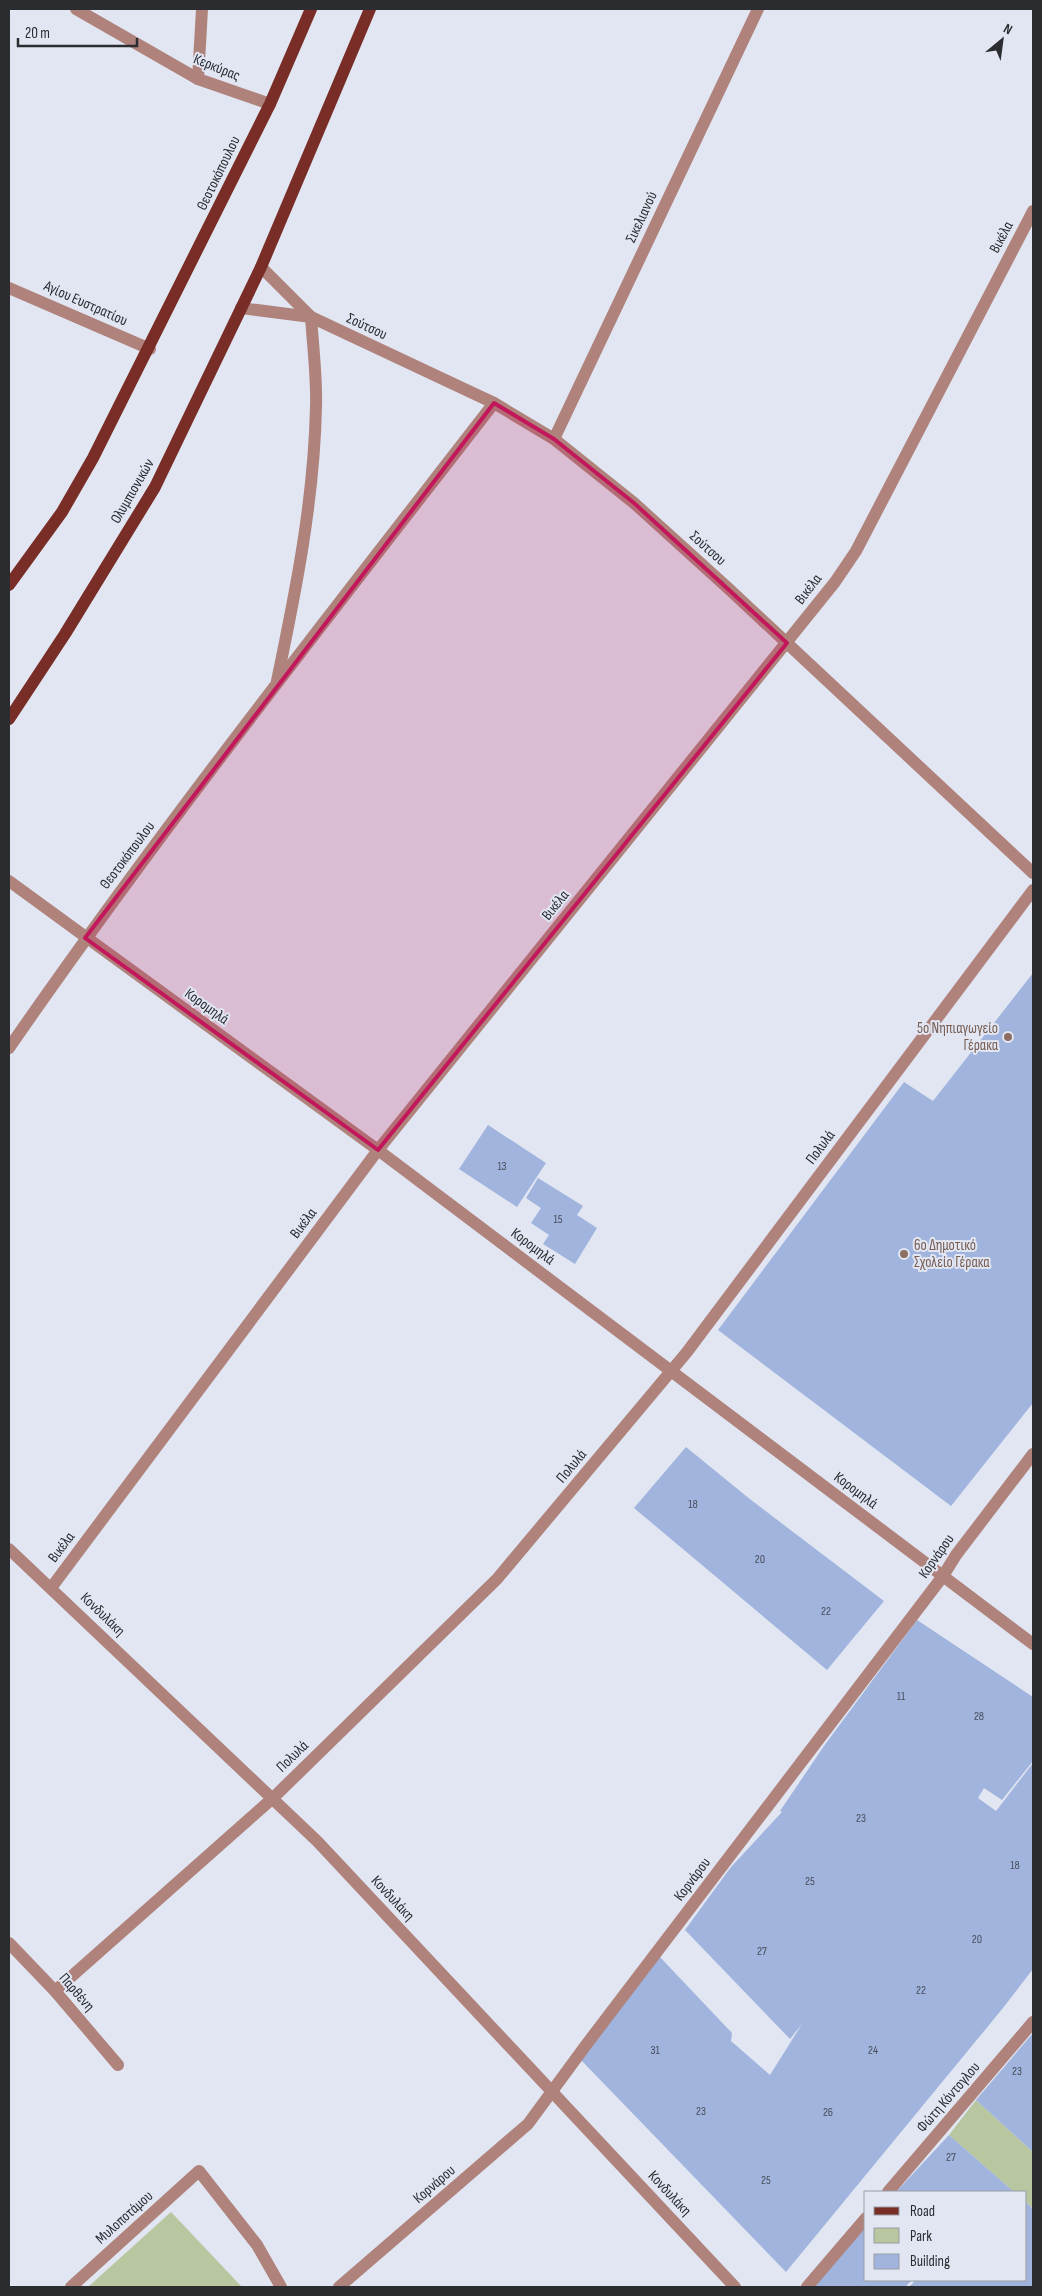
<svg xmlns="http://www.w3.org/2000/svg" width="1042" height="2296" font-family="'Sofia Sans Condensed',sans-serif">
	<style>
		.green { fill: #b8c79f }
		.building { fill: #a0b4dd }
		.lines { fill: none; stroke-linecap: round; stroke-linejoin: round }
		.minor { stroke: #af837c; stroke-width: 12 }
		.major { stroke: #782e27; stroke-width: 12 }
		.marked { fill: #c2185b; fill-opacity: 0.2; stroke: #c2185b; stroke-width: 4; stroke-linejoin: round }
		.education-dot { fill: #8d6e63; stroke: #e1e6f2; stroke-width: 2 }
		.labels { text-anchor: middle; stroke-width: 4; stroke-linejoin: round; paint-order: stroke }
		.number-label { font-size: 12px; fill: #484e5b }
		.street-label { font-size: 15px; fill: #2a2c30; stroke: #e1e6f2 }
		.education-label { font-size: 15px; fill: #785e54; stroke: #e1e6f2; text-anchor: end }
	</style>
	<rect width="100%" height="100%" fill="#e1e6f2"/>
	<g class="green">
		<polygon points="976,2100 1033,2152 1033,2209 1026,2202 1026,2192 1014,2192 949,2135"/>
		<polygon points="171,2212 242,2287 88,2287"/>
	</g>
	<g class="building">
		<polygon points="1033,973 1033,1403 951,1506 718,1330 904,1082 933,1101"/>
		<polygon points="488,1125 546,1163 517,1207 459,1169"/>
		<polygon points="538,1178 583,1206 577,1215 597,1228 575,1264 543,1244 549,1235 531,1223 541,1208 526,1198"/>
		<polygon points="686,1447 751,1500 884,1601 827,1670 634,1508"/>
		<polygon points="917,1620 1033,1697 1033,1761 1002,1800 984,1788 978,1798 996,1811 1033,1763 1033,1969 1003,2008 786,2272 581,2060 658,1955 732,2033 731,2041 770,2075 802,2024 790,2039 685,1930 731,1867 782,1812 780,1811 824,1746"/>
		<polygon points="1033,2033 1033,2152 976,2100"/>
		<polygon points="949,2135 1014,2192 896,2192"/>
		<polygon points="1026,2202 1033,2209 1033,2287 909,2287 914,2282 912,2280 1026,2280"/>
		<polygon points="866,2227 866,2280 911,2281 905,2287 813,2287"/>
	</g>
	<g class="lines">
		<g class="minor">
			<polyline points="76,9 198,79 270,104"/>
			<polyline points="198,79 202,9"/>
			<polyline points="261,267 311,317"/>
			<polyline points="9,288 150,349"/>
			<polyline points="241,308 311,317 494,403 554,439 634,503 729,589 1033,873"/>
			<polyline points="554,439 758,9"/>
			<path d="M277,681C296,590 314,500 316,407C317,378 313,347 311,317"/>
			<polyline points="9,881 378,1150 1033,1644"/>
			<path d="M9,1048C162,827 329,616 494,403"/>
			<polyline points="9,1549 317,1841 735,2287"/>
			<polyline points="51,1588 378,1150 835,582 856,551 1033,211"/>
			<polyline points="9,1943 55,1991 118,2065"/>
			<polyline points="55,1991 273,1798 497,1579 687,1352 1033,890"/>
			<polyline points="888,2192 1033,2022"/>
			<polyline points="71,2287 199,2171 257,2245 281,2287"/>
			<polyline points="339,2287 528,2124 586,2045 943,1576 956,1555 1033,1454"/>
			<polyline points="807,2287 866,2218"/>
		</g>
		<g class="major">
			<polyline points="9,585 62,512 93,458 270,104 311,9"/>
			<polyline points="9,719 65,634 155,487 261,267 370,9"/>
		</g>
	</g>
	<path class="marked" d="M494,403L554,439L634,503L787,643L378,1150L85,938Z"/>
	<g class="education-dot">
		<circle cx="1008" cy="1037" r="5"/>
		<circle cx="904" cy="1254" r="5"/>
	</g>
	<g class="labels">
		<g class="number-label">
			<text x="502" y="1170">13</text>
			<text x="558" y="1223">15</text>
			<text x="693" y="1508">18</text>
			<text x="760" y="1563">20</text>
			<text x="826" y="1615">22</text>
			<text x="901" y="1700">11</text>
			<text x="979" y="1720">28</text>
			<text x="861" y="1822">23</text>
			<text x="1015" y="1869">18</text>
			<text x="810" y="1885">25</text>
			<text x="977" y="1943">20</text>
			<text x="762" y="1955">27</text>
			<text x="921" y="1994">22</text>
			<text x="655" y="2054">31</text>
			<text x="873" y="2054">24</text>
			<text x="1017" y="2075">23</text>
			<text x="701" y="2115">23</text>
			<text x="828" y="2116">26</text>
			<text x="951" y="2161">27</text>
			<text x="766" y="2184">25</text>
		</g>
		<g class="street-label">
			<text transform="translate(217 67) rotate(22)" y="5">Κερκύρας</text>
			<text transform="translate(218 173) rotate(-64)" y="5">Θεοτοκόπουλου</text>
			<text transform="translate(641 217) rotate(-65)" y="5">Σικελιανού</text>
			<text transform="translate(1001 237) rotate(-62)" y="5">Βικέλα</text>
			<text transform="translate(86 303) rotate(24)" y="5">Αγίου Ευστρατίου</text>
			<text transform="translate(367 326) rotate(25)" y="5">Σούτσου</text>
			<text transform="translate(132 491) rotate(-60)" y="5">Ολυμπιονικών</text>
			<text transform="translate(708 548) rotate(42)" y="5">Σούτσου</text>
			<text transform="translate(808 589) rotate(-52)" y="5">Βικέλα</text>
			<text transform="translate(127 855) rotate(-53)" y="5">Θεοτοκόπουλου</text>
			<text transform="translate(555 905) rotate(-51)" y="5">Βικέλα</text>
			<text transform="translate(207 1006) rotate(36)" y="5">Κορομηλά</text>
			<text transform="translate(820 1147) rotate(-53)" y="5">Πολυλά</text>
			<text transform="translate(303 1223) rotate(-53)" y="5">Βικέλα</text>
			<text transform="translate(533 1246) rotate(37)" y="5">Κορομηλά</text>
			<text transform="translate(571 1466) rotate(-50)" y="5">Πολυλά</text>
			<text transform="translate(856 1490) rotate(37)" y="5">Κορομηλά</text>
			<text transform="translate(61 1547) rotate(-53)" y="5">Βικέλα</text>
			<text transform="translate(936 1556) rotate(-55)" y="5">Κορνάρου</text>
			<text transform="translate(103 1614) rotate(44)" y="5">Κονδυλάκη</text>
			<text transform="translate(292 1756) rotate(-44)" y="5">Πολυλά</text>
			<text transform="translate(692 1879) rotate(-53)" y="5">Κορνάρου</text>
			<text transform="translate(393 1898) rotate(47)" y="5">Κονδυλάκη</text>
			<text transform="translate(77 1992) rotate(49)" y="5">Παρθένη</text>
			<text transform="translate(948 2097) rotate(-49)" y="5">Φώτη Κόντογλου</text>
			<text transform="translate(434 2184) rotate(-41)" y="5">Κορνάρου</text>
			<text transform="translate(670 2193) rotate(47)" y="5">Κονδυλάκη</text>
			<text transform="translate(124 2217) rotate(-42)" y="5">Μυλοποτάμου</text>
		</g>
		<g class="education-label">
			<text x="998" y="1033">5ο Νηπιαγωγείο<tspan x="998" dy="17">Γέρακα</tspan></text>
			<text x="914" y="1250" text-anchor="start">6ο Δημοτικό<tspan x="914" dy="17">Σχολείο Γέρακα</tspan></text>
		</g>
	</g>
	<rect width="1042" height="2296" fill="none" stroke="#2a2c30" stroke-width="20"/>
	<rect x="864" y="2191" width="162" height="90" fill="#e1e6f2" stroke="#989ca4"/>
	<rect x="874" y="2207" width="25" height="8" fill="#782e27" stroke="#989ca4"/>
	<text x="910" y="2216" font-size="15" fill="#2a2c30">Road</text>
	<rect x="874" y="2228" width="25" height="15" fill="#b8c79f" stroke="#989ca4"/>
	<text x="910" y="2241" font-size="15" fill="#2a2c30">Park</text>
	<rect x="874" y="2254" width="25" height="15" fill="#a0b4dd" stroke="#989ca4"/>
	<text x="910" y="2266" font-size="15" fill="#2a2c30">Building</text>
	<g transform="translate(1002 40) rotate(29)" stroke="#e1e6f2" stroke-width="4" paint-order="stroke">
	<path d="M0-4L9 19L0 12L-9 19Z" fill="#2a2c30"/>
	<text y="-8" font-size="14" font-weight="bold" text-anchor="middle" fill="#2a2c30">N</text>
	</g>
	<path d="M18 38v8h119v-8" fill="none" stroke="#2a2c30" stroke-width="2.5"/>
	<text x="25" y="38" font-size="15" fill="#2a2c30" stroke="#e1e6f2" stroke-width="4" paint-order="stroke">20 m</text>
</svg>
